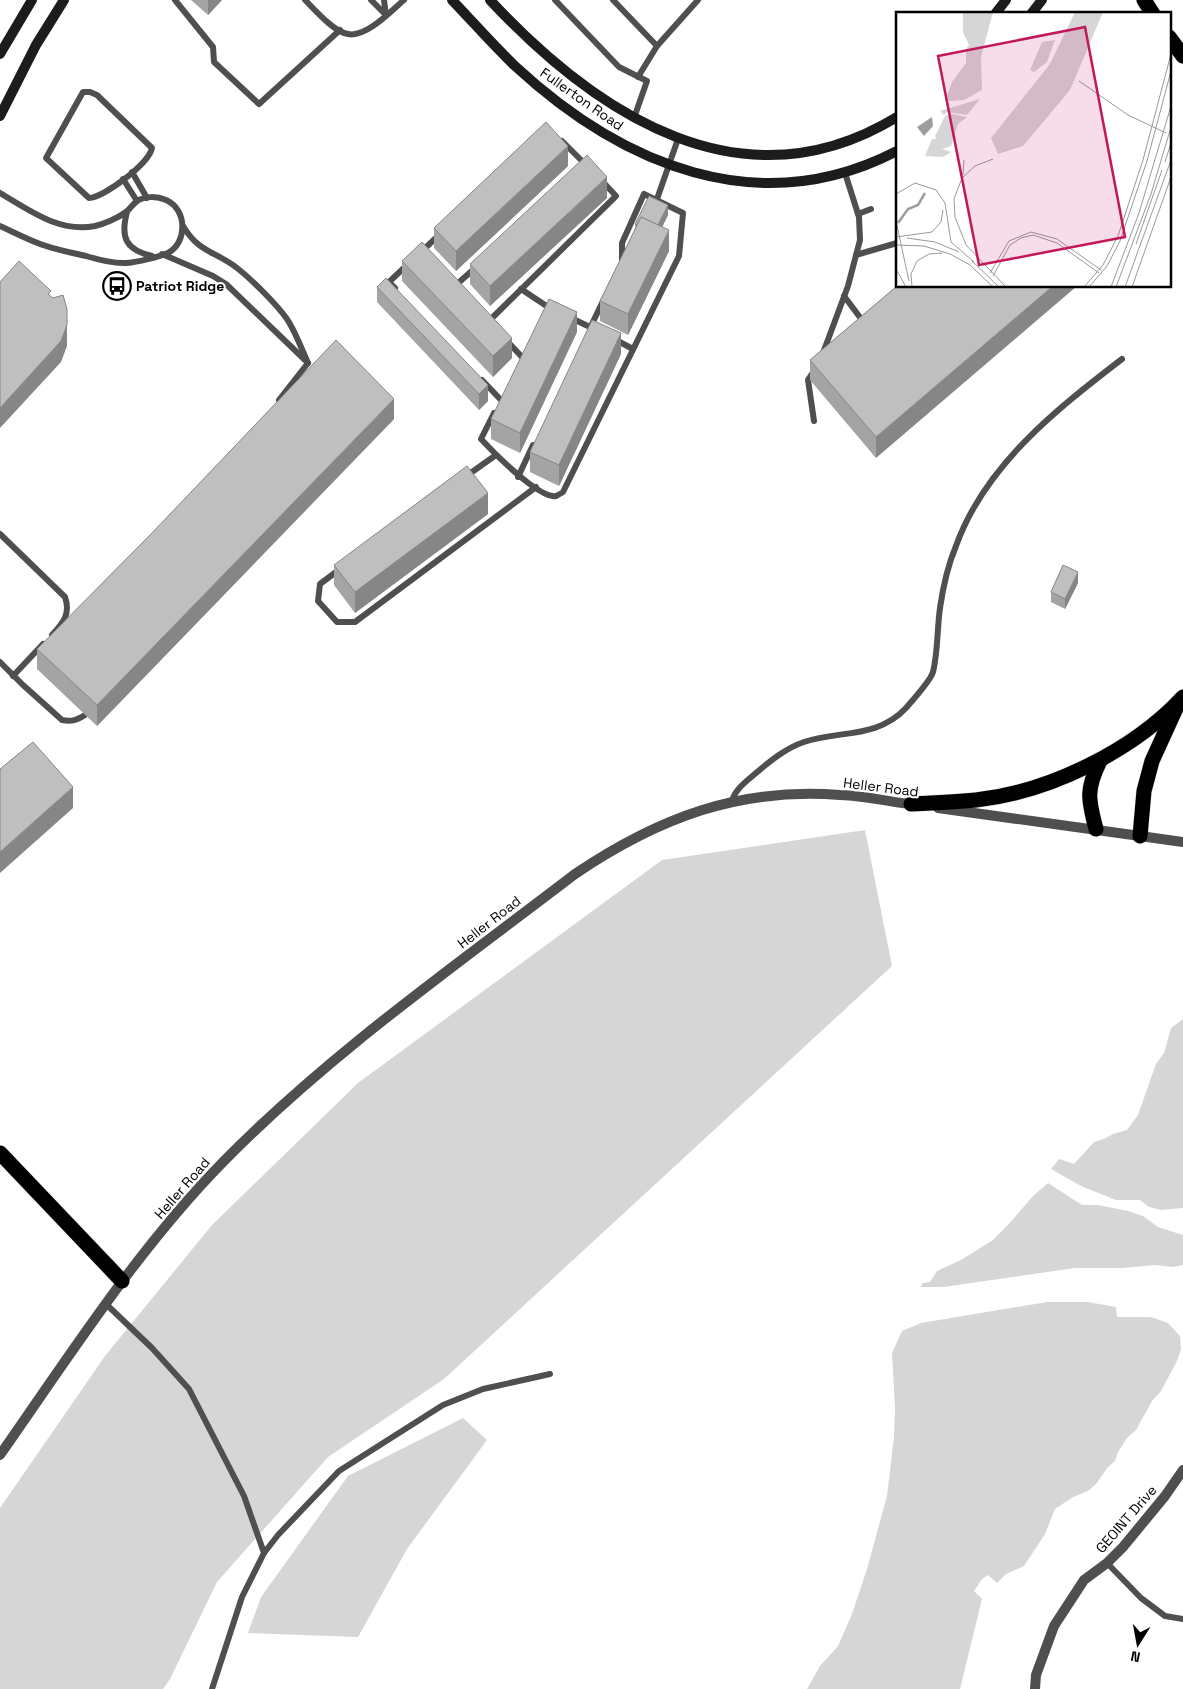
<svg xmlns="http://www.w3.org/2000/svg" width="1183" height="1689" font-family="'Space Grotesk',sans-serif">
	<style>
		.green { fill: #d6d6d6 }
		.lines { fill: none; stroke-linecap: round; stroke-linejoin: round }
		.motorway-casing { stroke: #dbdbdb; stroke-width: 16 }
		.service { stroke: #4f4f4f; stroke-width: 6 }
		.minor { stroke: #4f4f4f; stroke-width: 10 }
		.tertiary { stroke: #4f4f4f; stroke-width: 10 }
		.secondary { stroke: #1c1c1c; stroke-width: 10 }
		.motorway { stroke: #000; stroke-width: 15 }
		.wall { fill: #a4a4a4 }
		.shaded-wall { fill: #868686 }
		.building { fill: #bfbfbf; stroke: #868686 }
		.labels { text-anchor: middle; stroke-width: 4; stroke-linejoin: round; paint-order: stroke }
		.street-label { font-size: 14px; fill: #000; stroke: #fff }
		.poi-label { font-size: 14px; font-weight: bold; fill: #000; stroke: #fff; text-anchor: start }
		.inset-river { fill: none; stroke: #9d9d9d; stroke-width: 2.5 }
		.inset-road { fill: none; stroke: #999; stroke-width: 1 }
		.view { fill: #c2185b; fill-opacity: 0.15; stroke: #c2185b; stroke-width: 2.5 }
		.inset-edge { fill: none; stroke: #000; stroke-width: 2.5 }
	</style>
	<rect width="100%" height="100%" fill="#fff"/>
	<g class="green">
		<polygon points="865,830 892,966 444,1379 328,1457 217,1582 170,1679 163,1689 0,1689 0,1508 105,1356 212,1225 358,1083 662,860"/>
		<polygon points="1183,1019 1183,1208 1161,1210 1149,1207 1140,1200 1116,1200 1081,1186 1051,1169 1059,1159 1074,1164 1094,1142 1104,1139 1113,1134 1127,1130 1138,1115 1156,1064 1164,1053 1171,1028"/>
		<polygon points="1048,1183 1082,1205 1098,1205 1128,1211 1143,1216 1158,1227 1183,1235 1183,1265 1173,1267 1155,1265 1122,1268 1075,1268 944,1287 920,1287 923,1283 930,1282 937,1271 961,1260 993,1240 1008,1225 1033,1196"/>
		<polygon points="1047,1302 1088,1302 1116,1307 1117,1317 1151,1317 1168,1323 1180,1336 1181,1349 1177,1361 1161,1391 1152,1401 1136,1430 1127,1438 1118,1452 1115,1461 1108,1467 1096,1484 1088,1491 1073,1497 1055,1509 1045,1534 1024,1566 1006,1574 997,1583 988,1575 982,1579 974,1591 982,1599 960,1689 807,1689 820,1666 838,1646 852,1614 867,1569 887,1496 894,1437 895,1408 892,1353 902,1331 921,1323"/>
		<polygon points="463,1418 487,1440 407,1549 358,1637 248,1633 261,1597 348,1476"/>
	</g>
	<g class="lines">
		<defs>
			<g id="motorway">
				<polyline points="1144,0 1153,14"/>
				<polyline points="1169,37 1183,56"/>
				<path d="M911,804C933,803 955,802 976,800C1049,792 1133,751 1183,697"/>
				<path d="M1096,829C1088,799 1086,789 1100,761"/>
				<polyline points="1140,836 1144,791 1152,761 1177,706"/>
				<polyline points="0,1153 122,1281"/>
			</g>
		</defs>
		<use href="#motorway" class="motorway-casing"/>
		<g class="service">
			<polyline points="175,0 213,47 214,62 259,104 340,30"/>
			<path d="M305,0C315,10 334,32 348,34C366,38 391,11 404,0"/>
			<polyline points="371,0 386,15"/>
			<polyline points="384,0 386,15"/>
			<polyline points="555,0 619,67 647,81 634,118"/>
			<polyline points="613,0 657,46 638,77"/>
			<polyline points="657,46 698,0"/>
			<path d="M83,92H90L97,95L152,148C149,164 104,197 89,198L46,158Z"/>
			<polyline points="562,141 587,166"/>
			<polyline points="132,172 147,198"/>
			<polyline points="123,179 137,201"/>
			<path d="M0,193C29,210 59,233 95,226C104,224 118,218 126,212C130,209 133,204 137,201C145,196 157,196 166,200C187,209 188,242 168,253C159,257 137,262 127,263C113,264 99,260 86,256C69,252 51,249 35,242C23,237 11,231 0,226"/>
			<polyline points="657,199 678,139"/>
			<path d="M127,212C120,238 126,250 152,256"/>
			<polyline points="858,214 871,209"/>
			<path d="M183,226C199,253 215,251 237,268C251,279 282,309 290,324C297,336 302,350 308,363"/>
			<polyline points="422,251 438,236"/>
			<polyline points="162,254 213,276 226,284 305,360"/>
			<polyline points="856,255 897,243"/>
			<polyline points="456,285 475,268"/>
			<polyline points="395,288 389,282 407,265"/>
			<polyline points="521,289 551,309"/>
			<polyline points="844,296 865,324"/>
			<polyline points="569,317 592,328"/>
			<polyline points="489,321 616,196 603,182"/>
			<polyline points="590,328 604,299"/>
			<polyline points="614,339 633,349"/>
			<polyline points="507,341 522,357"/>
			<polyline points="823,353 848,286 860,240 859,217 845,173"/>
			<polyline points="814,371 808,380 814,421"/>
			<polyline points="482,380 500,399"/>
			<polyline points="279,400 308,363"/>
			<path d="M494,413L481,439C493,452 539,499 556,496C556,496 562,493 563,492L679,256L683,213L644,194L622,243V261"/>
			<polyline points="465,477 496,455"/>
			<polyline points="518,477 533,445"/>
			<path d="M0,534L65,597C71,614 63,623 52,635"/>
			<polyline points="340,569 320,584 318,601 337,622 355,622 536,487"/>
			<path d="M0,662L23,685L62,720C72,722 77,720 85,715"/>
			<polyline points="13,676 43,644"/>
			<path d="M732,801C735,789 747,781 756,773C770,761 786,748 804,742C839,730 877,739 906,708C912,701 931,680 933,672C938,652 937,629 940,608C943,587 948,565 956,546C985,465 1057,409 1122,359"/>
			<polyline points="106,1304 152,1348 189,1389 244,1496 264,1553"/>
			<polyline points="1107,1563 1141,1598 1165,1616 1183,1619"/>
			<polyline points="212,1689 242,1597 264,1553 278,1535 339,1471 443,1405 483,1389 550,1374"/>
		</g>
		<g class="minor">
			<polyline points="1140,836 1183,842"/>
			<polyline points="1035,1689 1036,1675 1054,1626 1084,1580 1107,1563 1123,1547 1165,1496 1183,1470"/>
		</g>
		<g class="tertiary">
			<polyline points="938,808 1140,836"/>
			<path d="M0,1455C70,1355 137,1250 223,1162C329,1054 455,966 575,874C658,818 739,787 840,795C866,796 891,802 916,805"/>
		</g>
		<g class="secondary">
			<path d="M452,0C473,22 493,45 515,66C621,164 758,223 897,151"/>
			<path d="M490,0C597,115 743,211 897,117"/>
			<polyline points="995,14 1006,0"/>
			<polyline points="1031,14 1042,0"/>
			<polyline points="0,54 32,0"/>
			<polyline points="0,116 36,45 64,0"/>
		</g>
		<use href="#motorway" class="motorway"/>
	</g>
	<g class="wall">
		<polygon points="191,0 222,0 208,15"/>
		<polygon points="568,166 456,271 434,248 434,228"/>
		<polygon points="607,198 490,306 470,284 470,264"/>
		<polygon points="668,215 662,227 669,251 628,335 600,321 600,301 635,229 635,224"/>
		<polygon points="402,261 512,358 493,377 402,281"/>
		<polygon points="897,286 876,458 810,380 810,360"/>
		<polygon points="377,287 488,401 479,410 377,302"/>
		<polygon points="577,332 520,453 491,439 491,419"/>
		<polygon points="621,354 559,486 530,472 530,452"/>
		<polygon points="394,419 97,726 37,669 37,649"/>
		<polygon points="488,514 355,613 334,585 334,565"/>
		<polygon points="1078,583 1065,609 1051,602 1051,592"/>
	</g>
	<g class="shaded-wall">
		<polygon points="208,0 222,0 208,15"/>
		<polygon points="568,146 568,166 456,271 456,251"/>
		<polygon points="607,177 607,198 490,306 490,286"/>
		<polygon points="668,205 668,215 654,244 654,233"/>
		<polygon points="669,230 669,251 628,335 628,314"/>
		<polygon points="1053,286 1077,286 876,458 876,437"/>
		<polygon points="577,312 577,332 520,453 520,433"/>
		<polygon points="67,325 67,346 61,362 0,428 0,408"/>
		<polygon points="621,333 621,354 559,486 559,465"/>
		<polygon points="512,338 512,358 493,377 493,356"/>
		<polygon points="488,385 488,401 479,410 479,394"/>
		<polygon points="394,399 394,419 97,726 97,705"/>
		<polygon points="488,493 488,514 355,613 355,592"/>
		<polygon points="1078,572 1078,583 1065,609 1065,599"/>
		<polygon points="73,787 73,808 0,873 0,852"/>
	</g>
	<g class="building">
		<polygon points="546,122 568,146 456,251 434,228"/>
		<polygon points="587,155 607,177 490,286 470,264"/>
		<polygon points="649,196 668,205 658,225 641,217 637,225 635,224"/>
		<polygon points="641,217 669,230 628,314 600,301"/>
		<polygon points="422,242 512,338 493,356 402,261"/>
		<polygon points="19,261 51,291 48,294 53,298 63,295 67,309 67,325 61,341 0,408 0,282"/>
		<polygon points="386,278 488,385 479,394 377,287"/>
		<polygon points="897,286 1053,286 876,437 810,360"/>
		<polygon points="549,299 577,312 520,433 491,419"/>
		<polygon points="592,320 621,333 559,465 530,452"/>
		<polygon points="336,340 394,399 97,705 37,649 151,534"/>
		<polygon points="467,466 488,493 355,592 334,565"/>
		<polygon points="1063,565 1078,572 1065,599 1051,592"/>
		<polygon points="33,742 73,787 0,852 0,769"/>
	</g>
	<defs>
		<symbol id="bus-ring" viewBox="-11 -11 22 22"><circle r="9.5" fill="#fff" stroke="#000" stroke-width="1.5"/><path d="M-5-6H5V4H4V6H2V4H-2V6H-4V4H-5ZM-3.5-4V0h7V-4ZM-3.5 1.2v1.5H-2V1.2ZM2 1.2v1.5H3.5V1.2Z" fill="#000"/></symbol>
	</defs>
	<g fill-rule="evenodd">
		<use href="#bus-ring" x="101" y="270" width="32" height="32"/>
	</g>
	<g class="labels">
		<g class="street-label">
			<text transform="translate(582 99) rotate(35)" y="5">Fullerton Road</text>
			<text transform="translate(881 787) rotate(7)" y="5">Heller Road</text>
			<text transform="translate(489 922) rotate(-38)" y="5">Heller Road</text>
			<text transform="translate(182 1188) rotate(-49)" y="5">Heller Road</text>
			<text transform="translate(1126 1519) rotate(-49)" y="5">GEOINT Drive</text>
		</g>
		<g class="poi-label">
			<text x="136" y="291">Patriot Ridge</text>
		</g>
	</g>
	<g transform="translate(896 12)">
		<rect width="275" height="275" fill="#fff"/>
		<path d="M67,0H97L85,45L86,78L68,88L53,89L51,84L56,70L70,51V37L73,33L67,20ZM179,0H207L174,78L127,134L102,142L95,126L154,52ZM159,28L151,50L138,60L134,58L146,30ZM84,87L71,103L51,100L48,103L44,99ZM56,102L71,105L62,112L55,134L46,137L55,140L47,145L29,144L36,127H40L39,124L49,104Z" fill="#d6d6d6"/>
		<path d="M36,105L37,114L28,124L21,115Z" fill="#9d9d9d"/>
		<path class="inset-river" d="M2,211L12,197L22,193L29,181"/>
		<path class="inset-road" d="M183,69L232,103L270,121M97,147L79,154L66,166L58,187L59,205L70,233L110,275M269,150L275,131M67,163L68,148M0,182L19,171L40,178L49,191L55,230L78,250M0,209L13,269M0,225L36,220L45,210L47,198M11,226L39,230L63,240M240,232L266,158M0,233L28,234L54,242L74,253L97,275M76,249L103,275M0,257L10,275M94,261L113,229L135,220L161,227L205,258M97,264L114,233L125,226L137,223L161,231L203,261M16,275L15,262L21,249L33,242L46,241M188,275L207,253L222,224L247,148L275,42M193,275L211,254L224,229L251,149L275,59M215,275L243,201L275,94M220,275L255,182L275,115M229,275L275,148M236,275L275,165"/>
		<path class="view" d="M189,15L229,225L83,253L42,44Z"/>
		<rect width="275" height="275" class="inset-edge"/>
	</g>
	<g transform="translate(1138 1644) rotate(191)" stroke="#ffffff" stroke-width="4" paint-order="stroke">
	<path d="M0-4L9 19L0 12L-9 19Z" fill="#000000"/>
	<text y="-8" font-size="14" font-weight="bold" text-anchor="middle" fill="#000000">N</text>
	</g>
</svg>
